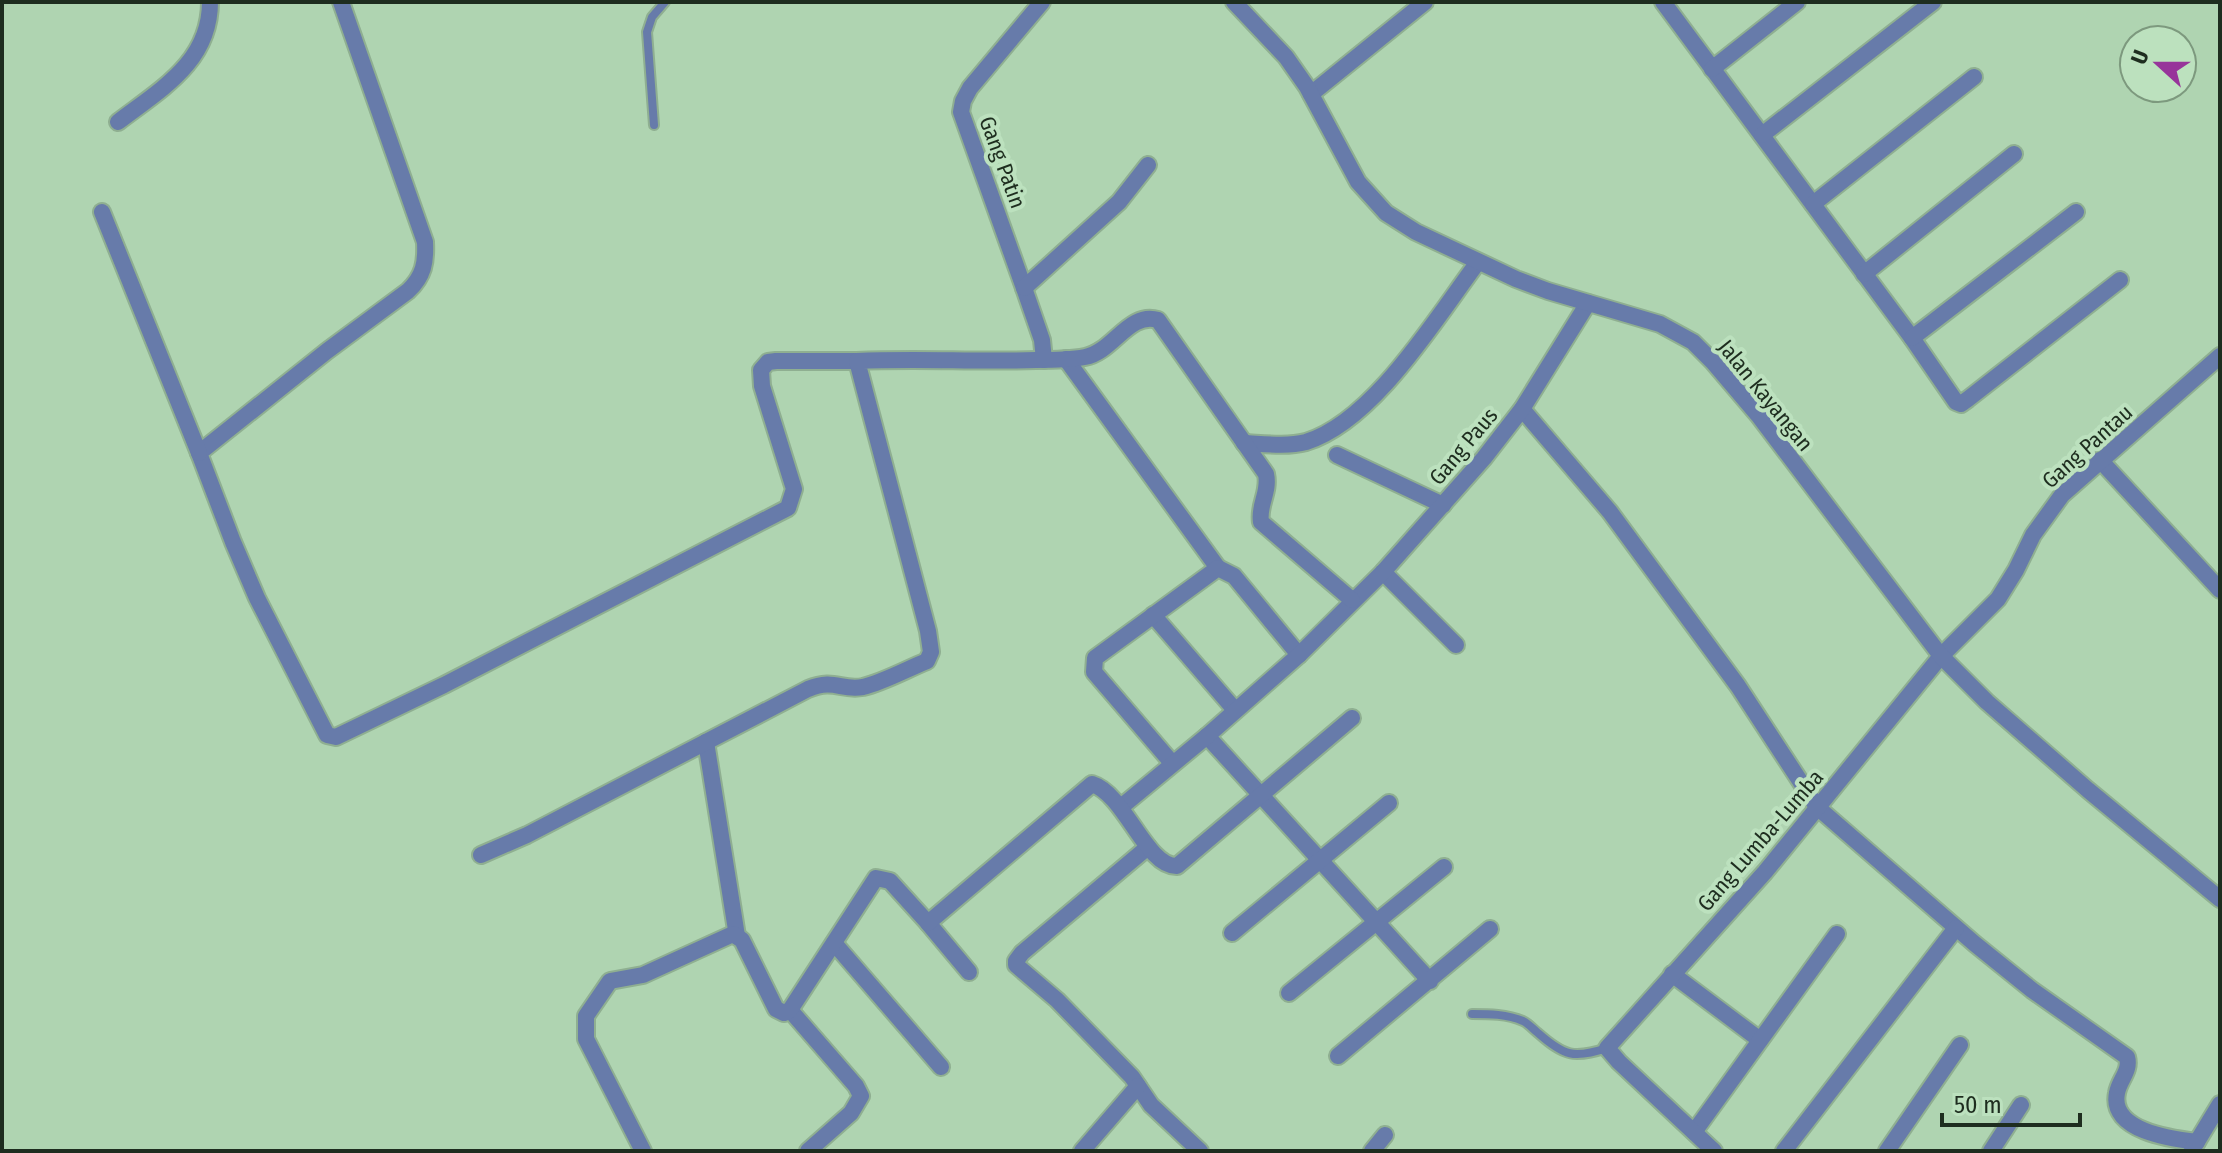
<svg xmlns="http://www.w3.org/2000/svg" width="2222" height="1153" font-family="'Fira Sans Condensed',sans-serif">
	<style>
		.lines { fill: none; stroke-linecap: round; stroke-linejoin: round }
		.service-casing { stroke: #8faf91; stroke-width: 12 }
		.minor-casing { stroke: #8faf91; stroke-width: 20 }
		.tertiary-casing { stroke: #8faf91; stroke-width: 20 }
		.service { stroke: #677baa; stroke-width: 8 }
		.minor { stroke: #677baa; stroke-width: 16 }
		.tertiary { stroke: #677baa; stroke-width: 16 }
		.labels { text-anchor: middle; stroke-width: 8; stroke-linejoin: round; paint-order: stroke }
		.street-label { font-size: 22px; fill: #1e2d1f; stroke: #bce1be }
	</style>
	<rect width="100%" height="100%" fill="#afd4b1"/>
	<g class="lines">
		<defs>
			<g id="service">
				<polyline points="654,125 647,32 652,17 665,2"/>
				<path d="M1472,1014C1489,1014 1507,1014 1523,1021C1529,1024 1533,1029 1538,1033C1564,1056 1574,1059 1607,1048"/>
			</g>
			<g id="minor">
				<path d="M341,2L425,242C426,262 424,276 408,291L327,351L199,453L233,542L257,598L327,735L336,737L444,685L788,508L794,489L762,386L761,370L768,362L776,361H857"/>
				<polyline points="1042,2 970,88 963,101 961,112 1024,288 1042,340 1044,360"/>
				<polyline points="1663,2 1912,338 1956,402 1961,404 1968,399 2120,280"/>
				<polyline points="1712,69 1797,2"/>
				<polyline points="1311,94 1425,2"/>
				<path d="M118,122C161,89 210,62 210,2"/>
				<polyline points="1762,135 1933,2"/>
				<polyline points="1813,204 1974,77"/>
				<polyline points="102,212 199,453"/>
				<polyline points="1864,274 2014,154"/>
				<polyline points="1024,288 1119,202 1148,165"/>
				<polyline points="1912,338 2076,212"/>
				<polyline points="1066,359 1218,568"/>
				<path d="M1522,409L1610,512L1738,686L1817,807L1975,944L2032,990L2127,1057C2131,1071 2119,1080 2117,1093C2109,1131 2172,1139 2197,1142"/>
				<path d="M1244,443C1264,444 1287,447 1306,442C1374,421 1436,318 1478,262"/>
				<polyline points="1337,455 1443,505"/>
				<polyline points="2100,460 2220,590"/>
				<polyline points="1383,572 1456,645"/>
				<polyline points="1153,615 1235,710"/>
				<polyline points="1207,736 1430,981"/>
				<polyline points="706,742 737,936"/>
				<polyline points="1172,763 1094,672 1095,658 1218,568 1234,576 1299,655"/>
				<polyline points="1121,807 1207,736 1299,655 1383,572 1484,458 1522,409 1588,303"/>
				<polyline points="1148,847 1022,953 1016,961 1016,965 1057,1000 1132,1077 1151,1105 1200,1151"/>
				<path d="M481,855L527,835L808,689C835,678 840,691 863,687C884,682 907,669 927,661L931,652L928,631L857,361C916,358 976,362 1036,360C1052,360 1069,360 1085,357C1113,352 1129,311 1158,320L1266,474C1270,492 1258,505 1261,522L1352,600"/>
				<polyline points="928,923 969,972"/>
				<polyline points="1232,933 1389,803"/>
				<polyline points="834,943 941,1067"/>
				<polyline points="1672,974 1760,1040"/>
				<polyline points="1289,993 1444,867"/>
				<polyline points="790,1010 856,1086 861,1096 851,1113 808,1151"/>
				<polyline points="1338,1056 1490,929"/>
				<polyline points="1694,1132 1837,934"/>
				<polyline points="2192,1150 2220,1104"/>
				<path d="M643,1151L586,1039V1016L610,981L643,975L733,934L742,940L776,1009L784,1013L790,1010L876,878L890,881L928,923L1092,784C1125,794 1146,867 1177,866L1352,718"/>
				<polyline points="1082,1151 1138,1086"/>
				<polyline points="1372,1151 1385,1135"/>
				<polyline points="1714,1151 1619,1062 1607,1048 1765,872 1941,656 1998,599 2016,570 2033,535 2062,495 2220,356"/>
				<polyline points="1784,1151 1956,928"/>
				<polyline points="1887,1151 1960,1045"/>
				<polyline points="1991,1151 2021,1105"/>
			</g>
			<polyline id="tertiary" points="1234,2 1286,57 1307,87 1358,182 1386,213 1416,232 1516,279 1548,291 1660,324 1693,342 1713,362 1758,415 1941,656 1987,702 2088,790 2220,899"/>
		</defs>
		<use href="#service" class="service-casing"/>
		<use href="#minor" class="minor-casing"/>
		<use href="#tertiary" class="tertiary-casing"/>
		<use href="#service" class="service"/>
		<use href="#minor" class="minor"/>
		<use href="#tertiary" class="tertiary"/>
	</g>
	<g class="labels">
		<g class="street-label">
			<text transform="translate(1003 162) rotate(70)" y="8">Gang Patin</text>
			<text transform="translate(1766 395) rotate(51)" y="8">Jalan Kayangan</text>
			<text transform="translate(1463 446) rotate(-50)" y="8">Gang Paus</text>
			<text transform="translate(2087 446) rotate(-42)" y="8">Gang Pantau</text>
			<text transform="translate(1760 840) rotate(-49)" y="8">Gang Lumba-Lumba</text>
		</g>
	</g>
	<rect width="2222" height="1153" fill="none" stroke="#1e2d1f" stroke-width="8"/>
	<g transform="translate(2158 64) rotate(291)"><circle r="38" fill="#bce1be" stroke="#7d997e" stroke-width="2"/>
	<path d="M0-6L14 30L0 20L-14 30Z" fill="#97349a"/>
	<text y="-12" font-size="22" font-weight="bold" text-anchor="middle" fill="#1e2d1f">U</text>
	</g>
	<path d="M1942 1113v12h138v-12" fill="none" stroke="#1e2d1f" stroke-width="4"/>
	<text x="1954" y="1113" font-size="24" fill="#1e2d1f" stroke="#bce1be" stroke-width="6" paint-order="stroke">50 m</text>
</svg>
